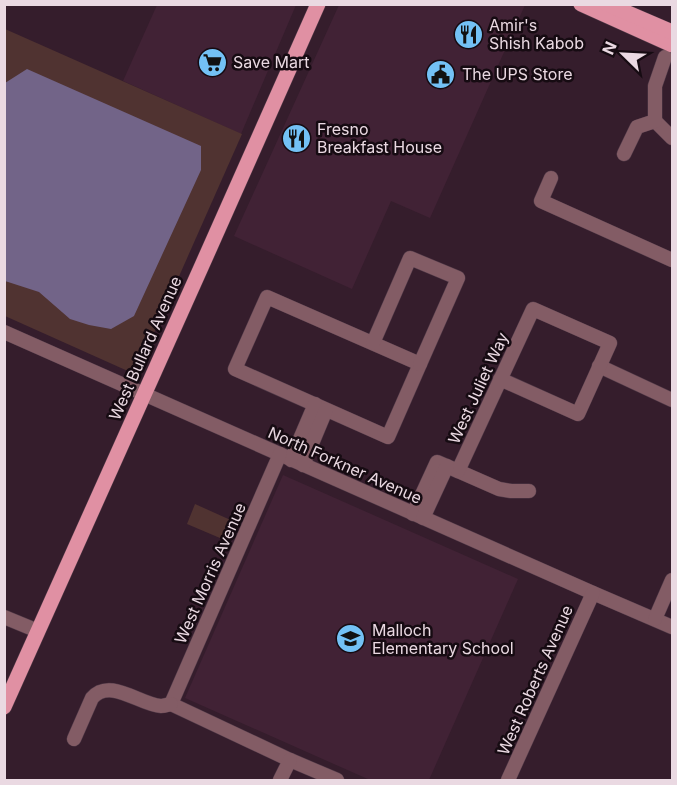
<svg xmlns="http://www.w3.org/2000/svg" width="677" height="785" font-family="Inter,sans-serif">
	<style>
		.built { fill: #412235 }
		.green { fill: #503331 }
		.water { fill: #726488 }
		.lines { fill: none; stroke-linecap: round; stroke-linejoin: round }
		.minor-casing { stroke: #523b49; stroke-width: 15 }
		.major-casing { stroke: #523b49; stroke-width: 16 }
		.minor { stroke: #835c65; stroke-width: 14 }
		.major { stroke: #e090a3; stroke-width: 15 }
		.labels { text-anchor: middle; stroke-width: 5; stroke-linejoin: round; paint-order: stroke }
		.poi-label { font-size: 16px; fill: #ead9e2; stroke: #160b12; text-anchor: start }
		.street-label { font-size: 16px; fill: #ead9e2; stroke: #160b12 }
	</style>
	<rect width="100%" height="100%" fill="#351d2c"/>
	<g class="built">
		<polygon points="157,5 296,5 241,134 123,81"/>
		<polygon points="339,5 525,5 430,218 391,201 352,289 234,236"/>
		<polygon points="283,475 518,579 429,780 370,780 185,698"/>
	</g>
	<g class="green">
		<polygon points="5,29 242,134 138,369 130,372 5,316"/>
		<polygon points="195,504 235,522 227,541 187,524"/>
	</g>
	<polygon class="water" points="27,69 201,146 201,170 134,316 111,329 89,325 70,319 39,292 5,281 5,83"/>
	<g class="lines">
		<defs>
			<g id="minor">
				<polyline points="655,121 672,138"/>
				<polyline points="624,154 637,127 655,121 655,86 665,57"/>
				<polyline points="551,178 541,201 672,260"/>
				<polygon points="267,297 420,364 388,437 235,369"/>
				<polyline points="4,332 593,593 672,627"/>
				<polyline points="373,343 410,258 458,278 420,364"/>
				<polyline points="599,366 672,400"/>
				<polyline points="291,460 315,404"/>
				<polyline points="303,465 326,410"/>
				<polyline points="458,471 499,489 511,491 529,491"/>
				<polyline points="413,514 437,462 458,471 533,309 610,343 578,414 500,379"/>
				<polyline points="423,518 447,466"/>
				<polyline points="4,617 38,631"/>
				<polyline points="655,619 672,580"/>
				<polyline points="171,704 280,454"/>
				<polyline points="171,704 290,760 337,780"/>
				<path d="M74,739L92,698C110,677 140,705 161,706C164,706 167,705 171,704"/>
				<polyline points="280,780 290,760"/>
				<polyline points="508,780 593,593"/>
			</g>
			<g id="major">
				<polyline points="581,4 672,45"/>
				<polyline points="607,4 672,32"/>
				<path d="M4,707C108,473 215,239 318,4"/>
			</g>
		</defs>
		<use href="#minor" class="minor-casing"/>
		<use href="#major" class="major-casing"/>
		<use href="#minor" class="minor"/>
		<use href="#major" class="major"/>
	</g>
	<defs>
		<symbol id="restaurant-disc" viewBox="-11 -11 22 22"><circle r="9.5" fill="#73c1f5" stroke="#160b12"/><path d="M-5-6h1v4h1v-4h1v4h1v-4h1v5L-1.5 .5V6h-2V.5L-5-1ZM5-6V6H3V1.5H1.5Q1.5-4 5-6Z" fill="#111"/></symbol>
		<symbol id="supermarket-disc" viewBox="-11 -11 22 22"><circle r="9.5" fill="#73c1f5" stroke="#160b12"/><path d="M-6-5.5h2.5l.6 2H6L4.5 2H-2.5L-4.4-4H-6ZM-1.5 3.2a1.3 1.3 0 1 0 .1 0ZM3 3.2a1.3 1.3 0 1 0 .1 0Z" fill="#111"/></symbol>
		<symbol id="civic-disc" viewBox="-11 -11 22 22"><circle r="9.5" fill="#73c1f5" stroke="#160b12"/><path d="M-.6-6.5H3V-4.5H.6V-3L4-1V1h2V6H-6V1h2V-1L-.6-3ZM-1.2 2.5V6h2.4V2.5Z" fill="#111"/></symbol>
		<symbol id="school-disc" viewBox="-11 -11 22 22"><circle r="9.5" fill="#73c1f5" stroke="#160b12"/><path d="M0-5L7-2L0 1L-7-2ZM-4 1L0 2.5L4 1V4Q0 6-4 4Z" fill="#111"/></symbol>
	</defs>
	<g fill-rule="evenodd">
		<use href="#restaurant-disc" x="452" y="18" width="33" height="33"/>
		<use href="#supermarket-disc" x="196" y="46" width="33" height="33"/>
		<use href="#civic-disc" x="424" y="58" width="33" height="33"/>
		<use href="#restaurant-disc" x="280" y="122" width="33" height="33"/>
		<use href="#school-disc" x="334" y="622" width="33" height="33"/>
	</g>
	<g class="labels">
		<g class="poi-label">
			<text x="489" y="31">Amir's<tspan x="489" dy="18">Shish Kabob</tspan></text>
			<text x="233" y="68">Save Mart</text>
			<text x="462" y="80">The UPS Store</text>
			<text x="317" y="135">Fresno<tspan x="317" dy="18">Breakfast House</tspan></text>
			<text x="372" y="636">Malloch<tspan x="372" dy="18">Elementary School</tspan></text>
		</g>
		<g class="street-label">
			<text transform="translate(145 348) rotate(-66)" y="6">West Bullard Avenue</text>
			<text transform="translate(478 388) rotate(-65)" y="6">West Juliet Way</text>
			<text transform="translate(345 465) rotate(24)" y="6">North Forkner Avenue</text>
			<text transform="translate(210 573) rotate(-66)" y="6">West Morris Avenue</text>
			<text transform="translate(535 680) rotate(-66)" y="6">West Roberts Avenue</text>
		</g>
	</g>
	<rect width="677" height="785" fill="none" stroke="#ead9e2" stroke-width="12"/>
	<g transform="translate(623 54) rotate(294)" stroke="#160b12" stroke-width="4.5" paint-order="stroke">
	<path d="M0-4.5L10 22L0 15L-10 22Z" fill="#ead9e2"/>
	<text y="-9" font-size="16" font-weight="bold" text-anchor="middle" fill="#ead9e2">N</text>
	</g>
</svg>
